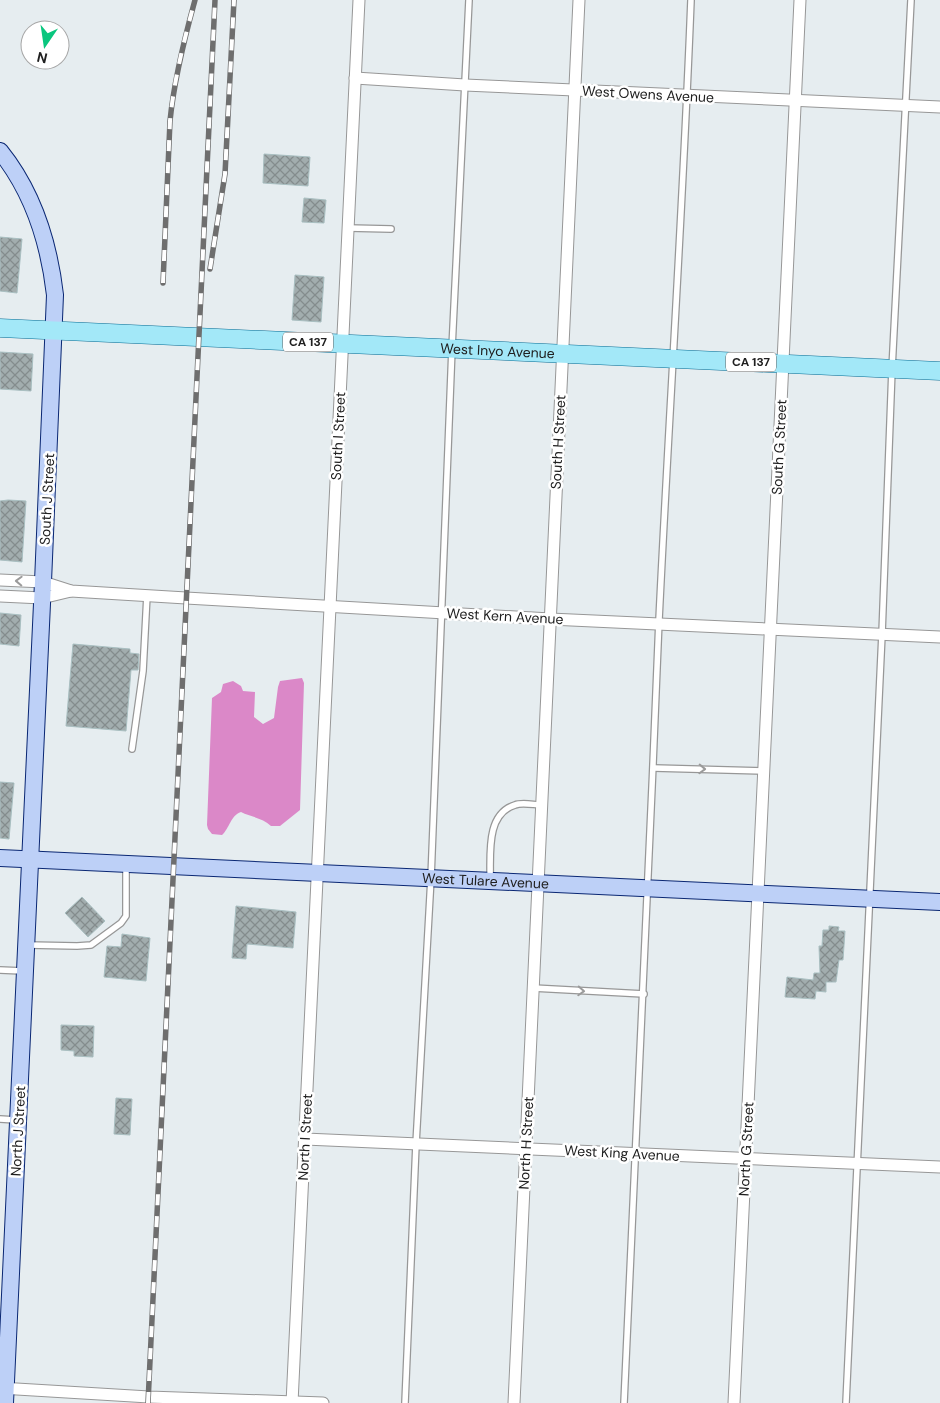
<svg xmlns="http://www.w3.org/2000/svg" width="940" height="1403" font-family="'DM Sans',sans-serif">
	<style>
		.pitch { fill: #db88c8 }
		.building { fill: url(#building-cross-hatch); stroke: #a9bfc1 }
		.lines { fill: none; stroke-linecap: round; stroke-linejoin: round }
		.service-casing { stroke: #979797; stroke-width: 8 }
		.minor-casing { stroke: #979797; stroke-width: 13 }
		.secondary-casing { stroke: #0a2773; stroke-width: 18 }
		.primary-casing { stroke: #076c94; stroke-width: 19 }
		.service { stroke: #fff; stroke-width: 5.5 }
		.minor { stroke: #fff; stroke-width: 11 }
		.secondary { stroke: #bdd0f7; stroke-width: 16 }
		.primary { stroke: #a3e8f8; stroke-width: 18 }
		.rail-casing { stroke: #6e6e6e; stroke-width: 5.5 }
		.rail { stroke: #fff; stroke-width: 4; stroke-dasharray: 11; stroke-linecap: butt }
		.oneway { stroke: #9b9b9b }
		.labels { text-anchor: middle; stroke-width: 5; stroke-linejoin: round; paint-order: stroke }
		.shield { fill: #fff; stroke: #636363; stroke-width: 1 }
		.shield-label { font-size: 12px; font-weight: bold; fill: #202020 }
		.street-label { font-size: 14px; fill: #202020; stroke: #fff }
	</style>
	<defs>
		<pattern id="building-cross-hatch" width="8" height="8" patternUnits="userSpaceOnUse" patternTransform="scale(1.25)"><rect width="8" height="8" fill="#a2adae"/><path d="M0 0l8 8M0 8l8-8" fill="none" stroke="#848c8d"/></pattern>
	</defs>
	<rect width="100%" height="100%" fill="#e6edf0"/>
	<path class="pitch" d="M302,678L304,683L300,810L280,826H271C263,818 251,817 241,812C230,816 230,828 222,835L212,834L208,829L207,825L212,698L221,692L223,684L233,681L241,686L243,691L255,692L254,717L263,724L274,718L278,687L280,681Z"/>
	<g class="building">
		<polygon points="264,154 310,157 308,186 263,183"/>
		<polygon points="304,198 326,200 324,223 302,222"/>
		<polygon points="0,237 22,239 17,293 0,291"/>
		<polygon points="295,275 324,277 321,322 292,320"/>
		<polygon points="0,352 33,354 31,391 0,389"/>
		<polygon points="8,500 26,501 22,562 0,560 0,501"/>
		<polygon points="0,613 21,615 19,646 0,644"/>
		<polygon points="73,644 130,649 130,653 139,654 138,670 131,670 126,731 66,726"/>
		<polygon points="0,782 14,783 9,839 0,838"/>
		<polygon points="82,897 105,921 88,937 65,913"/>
		<polygon points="236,906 296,912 293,948 247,944 246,959 232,958"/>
		<polygon points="829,926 839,927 838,931 845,931 843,960 839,960 836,982 826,982 826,992 816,991 815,999 785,997 787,977 813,980 814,973 820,973 819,946 822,946 823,930 829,930"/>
		<polygon points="122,934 150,938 146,981 104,977 107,946 121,947"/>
		<polygon points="61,1025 94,1026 93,1057 74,1056 74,1051 61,1050"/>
		<polygon points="116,1098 132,1099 130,1135 114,1134"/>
	</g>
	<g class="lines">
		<defs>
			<g id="service">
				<polyline points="348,228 391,229"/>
				<polyline points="132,749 143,671 147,595"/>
				<polyline points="654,768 764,771"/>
				<path d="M490,880C491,856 485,814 515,805C522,802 534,805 542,805"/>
				<polyline points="27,945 77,946 91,945 121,923 126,916 126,865"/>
				<polyline points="0,970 23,971"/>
				<polyline points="533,988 644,994"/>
				<polyline points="0,1119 16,1120"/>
				<polyline points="405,1403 416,1144 431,878 452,348 469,0"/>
				<path d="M624,1403C638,1142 648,881 659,620C669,414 683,207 691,0"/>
				<polyline points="846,1403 882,634 892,369 911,0"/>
			</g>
			<g id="minor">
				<polyline points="355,78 465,85 940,107"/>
				<polyline points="0,580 43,582 71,591 186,598 550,619 940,637"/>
				<polyline points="0,596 42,598 71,591"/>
				<polyline points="305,1139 940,1167"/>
				<polyline points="0,1388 149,1397 323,1403"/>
				<polyline points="292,1403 359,0"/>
				<polyline points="514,1403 579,0"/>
				<polyline points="734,1403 800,0"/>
			</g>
			<g id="secondary">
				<path d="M0,151C33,192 49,243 55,295L43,582L5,1403"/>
				<path id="s1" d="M0,858L940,902"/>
			</g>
			<g id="primary">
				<path id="s2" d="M0,328L940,371"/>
			</g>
		</defs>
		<use href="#service" class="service-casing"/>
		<use href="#minor" class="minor-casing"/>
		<use href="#secondary" class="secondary-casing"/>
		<use href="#primary" class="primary-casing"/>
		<use href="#service" class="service"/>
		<use href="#minor" class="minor"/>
		<use href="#secondary" class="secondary"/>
		<use href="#primary" class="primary"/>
		<defs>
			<g id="rail">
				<polyline points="210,269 225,174 234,0"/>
				<path d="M163,283L170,121C174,80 184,40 195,0"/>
				<polyline points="148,1403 215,0"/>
			</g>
		</defs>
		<use href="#rail" class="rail-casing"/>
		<use href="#rail" class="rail"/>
	</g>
	<defs><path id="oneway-chevron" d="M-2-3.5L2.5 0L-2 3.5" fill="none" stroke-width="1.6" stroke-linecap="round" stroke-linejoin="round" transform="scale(1.25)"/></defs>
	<g class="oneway">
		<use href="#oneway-chevron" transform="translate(19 581) rotate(-178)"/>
		<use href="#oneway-chevron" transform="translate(702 769) rotate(2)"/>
		<use href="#oneway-chevron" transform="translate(581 991) rotate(3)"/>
	</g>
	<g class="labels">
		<g class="shield">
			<rect x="283" y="332.5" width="50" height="19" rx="4"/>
			<rect x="726" y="352.5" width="50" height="19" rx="4"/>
		</g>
		<g class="shield-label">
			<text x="308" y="346">CA 137</text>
			<text x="751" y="366">CA 137</text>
		</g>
		<g class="street-label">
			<text transform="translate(648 94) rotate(3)" y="5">West Owens Avenue</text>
			<text dy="5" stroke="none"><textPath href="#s2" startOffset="498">West Inyo Avenue</textPath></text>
			<text transform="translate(338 436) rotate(-87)" y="5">South I Street</text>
			<text transform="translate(558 442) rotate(-87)" y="5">South H Street</text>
			<text transform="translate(779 447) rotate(-87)" y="5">South G Street</text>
			<text transform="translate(47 499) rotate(-87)" y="5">South J Street</text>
			<text transform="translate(505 616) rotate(3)" y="5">West Kern Avenue</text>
			<text dy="5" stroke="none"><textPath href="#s1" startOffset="486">West Tulare Avenue</textPath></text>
			<text transform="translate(18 1131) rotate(-87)" y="5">North J Street</text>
			<text transform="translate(305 1137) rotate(-87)" y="5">North I Street</text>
			<text transform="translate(526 1143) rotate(-87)" y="5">North H Street</text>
			<text transform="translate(746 1149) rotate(-87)" y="5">North G Street</text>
			<text transform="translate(622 1153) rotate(3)" y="5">West King Avenue</text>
		</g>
	</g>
	<g transform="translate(45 45) rotate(193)"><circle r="24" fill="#ffffff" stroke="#a6a6a6"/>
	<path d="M0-4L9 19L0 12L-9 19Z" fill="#09c67e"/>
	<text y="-8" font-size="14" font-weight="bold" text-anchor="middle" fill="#202020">N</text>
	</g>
</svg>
